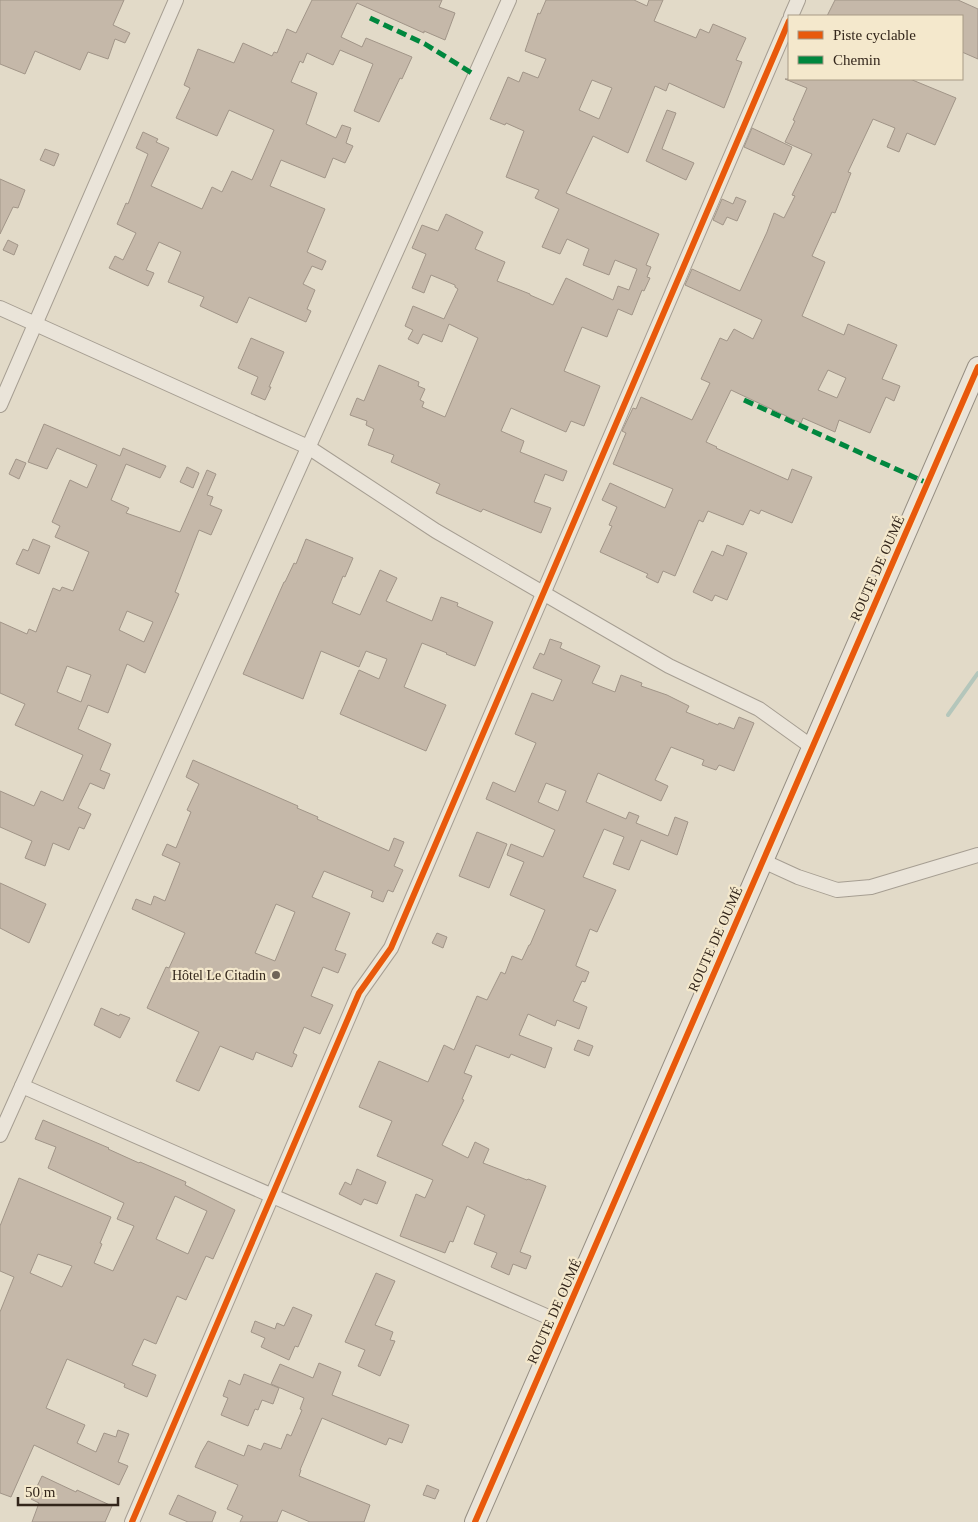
<svg xmlns="http://www.w3.org/2000/svg" width="978" height="1522" font-family="'Times New Roman',serif">
	<style>
		.lines { fill: none; stroke-linecap: round; stroke-linejoin: round }
		.stream { stroke: #b4c6bb; stroke-width: 4 }
		.building { fill: #c5b8a9; stroke: #a19588; fill-rule: evenodd }
		.street-casing { stroke: #a69e92; stroke-width: 16 }
		.secondary-casing { stroke: #968e82; stroke-width: 22 }
		.street { stroke: #eae4d9; stroke-width: 14 }
		.secondary { stroke: #eae4d9; stroke-width: 20 }
		.quiet { stroke: #00873e; stroke-width: 5; stroke-dasharray: 10 5; stroke-linecap: butt }
		.cycleway-casing { stroke: #f4e8cc; stroke-width: 9 }
		.cycleway { stroke: #e8590c; stroke-width: 6 }
		.poi-dot { fill: #706558; stroke: #f4e8cc; stroke-width: 2 }
		.labels { text-anchor: middle; stroke-width: 4.5; stroke-linejoin: round; paint-order: stroke }
		.street-label { font-size: 14px; fill: #33261b; stroke: #f4e8cc }
		.poi-label { font-size: 14px; fill: #33261b; stroke: #f4e8cc; text-anchor: end }
	</style>
	<rect width="100%" height="100%" fill="#e2dac8"/>
	<g class="lines">
		<polyline class="stream" points="948,715 978,673"/>
	</g>
	<g class="building">
		<polygon points="0,0 124,0 113,25 130,33 125,43 115,39 108,59 88,52 80,70 35,51 25,74 0,64"/>
		<polygon points="312,0 442,0 439,7 455,13 445,40 424,31 424,33 357,3 341,37 362,47 366,38 412,57 402,79 400,78 379,122 354,111 373,64 340,50 333,65 307,53 303,63 300,61 291,82 317,93 306,124 336,138 342,125 351,128 346,143 353,146 345,163 333,158 325,178 281,160 270,186 325,209 307,252 326,261 322,270 312,266 303,284 315,290 307,309 311,311 306,322 249,297 237,323 200,306 204,297 168,282 181,252 159,242 146,270 154,273 148,286 109,268 115,256 123,260 136,233 117,224 126,203 128,204 148,154 136,148 143,132 158,139 156,142 169,148 151,186 202,209 212,187 222,192 232,171 252,180 274,130 229,110 217,136 176,118 190,88 184,85 198,49 234,63 243,43 272,56 274,52 277,53 287,29 296,33"/>
		<path d="M546,0H634L647,6L649,0H663L654,21L696,38L700,29L709,33L713,24L746,38L736,60L742,62L724,108L669,83L666,91L655,86L628,153L593,136L566,193L659,234L646,265L651,267L647,277L650,278L644,291L642,290L632,315L618,309L607,337L582,327L564,371L600,386L584,426L571,421L566,432L511,408L501,431L524,441L520,452L567,471L563,481L545,474L534,502L551,508L541,533L483,509L481,512L436,493L440,484L391,462L394,455L368,445L374,429L366,425L367,421L350,415L357,398L364,401L379,365L419,382L418,386L425,389L420,400L424,402L422,407L445,417L478,338L449,324L442,342L423,334L418,344L408,339L413,330L405,326L413,306L444,319L458,289L455,287V285L431,275L424,293L412,288L426,254L412,248L422,225L438,231L446,214L483,232L475,249L505,262L497,281L530,294V295L553,305L566,278L613,300L618,286L629,290L637,269L615,260L609,275L583,265L589,249L567,239L560,254L542,247L559,209L535,198L539,190L506,177L524,131L506,123L505,125L490,119L508,77L519,82L523,72L538,78L546,59L525,51L538,13L540,14ZM592,80L612,88L599,119L579,110Z"/>
		<polygon points="835,0 958,0 978,9 978,59 962,52 962,16 827,16"/>
		<path d="M785,79H910L956,98L935,145L907,133L899,152L887,147L895,128L873,119L848,172L851,173L835,213L832,212L812,256L825,262L802,316L844,335L848,324L897,345L882,379L900,386L894,401L886,397L870,433L839,420L835,432L803,418L801,423L731,390L706,442L717,447L716,448L788,480L792,469L812,477L792,523L761,510L759,514L750,510L743,525L708,511L703,522L699,520L675,576L663,571L658,583L646,577L648,574L600,552L612,526L609,525L617,507L602,500L610,483L665,508L673,489L613,464L626,433L622,431L633,408L636,409L641,397L692,420L710,383L701,379L720,338L727,341L734,329L753,339L762,320L685,285L692,269L740,291L767,232L774,213L784,218L795,196L792,195L812,154L785,142L795,121L793,120L807,88ZM828,370L846,378L837,398L818,390Z"/>
		<polygon points="667,110 676,113 662,149 694,163 686,180 646,161"/>
		<polygon points="752,128 792,147 784,165 744,147"/>
		<polygon points="45,149 59,154 54,166 40,160"/>
		<polygon points="0,179 25,190 18,208 13,207 0,234"/>
		<polygon points="736,197 746,201 737,221 727,217 723,225 713,220 722,199 733,204"/>
		<polygon points="8,240 18,245 14,255 3,250"/>
		<polygon points="251,338 284,352 269,387 271,387 265,400 251,394 258,377 238,368"/>
		<path d="M44,424L120,456L123,448L166,466L160,478L126,464L111,500L129,508L126,513L180,532L207,470L216,474L207,495L213,497L210,505L222,510L211,535L199,530L175,592L179,594L145,673L127,664L108,713L88,705L78,729L111,744L100,770L110,774L104,789L90,783L78,808L91,814L84,829L79,827L69,850L53,843L45,866L25,858L32,841L0,827V791L34,806L41,791L63,801L83,755L15,725L25,704L0,693V622L27,634L29,629L36,632L53,588L60,591L62,587L73,591L89,552L55,537L60,526L52,522L70,480L87,488L97,465L57,448L47,469L28,462ZM127,611L153,622L144,642L119,630ZM67,666L91,675L81,702L57,692Z"/>
		<polygon points="16,459 26,463 19,479 9,474"/>
		<polygon points="187,467 199,473 193,488 180,482"/>
		<polygon points="33,539 50,546 39,574 16,564 23,549 28,551"/>
		<polygon points="306,539 353,558 345,577 343,576 332,603 360,615 380,570 397,578 386,601 432,621 441,597 458,603 457,606 493,622 475,666 446,654 447,653 422,643 404,687 446,705 426,751 340,714 359,670 379,679 387,659 366,651 359,667 321,651 303,699 243,674 284,582 285,582 294,563 296,564"/>
		<polygon points="727,545 747,553 727,600 715,595 712,601 693,592 712,551 723,556"/>
		<path d="M550,639L562,643L560,648L600,666L592,683L615,692L621,675L642,683L641,686L667,695L689,706L686,712L718,725L719,723L734,729L739,717L754,723L734,771L719,765L716,770L702,765L704,760L671,747L655,780L668,786L661,801L598,773L586,802L626,819L629,812L639,816L636,823L668,836L675,817L688,822L677,855L641,840L629,870L613,864L624,837L604,829L583,877L616,890L597,932L590,929L576,965V966L589,972L585,982L582,981L573,1001L587,1007L579,1029L557,1020L555,1026L528,1014L519,1035L552,1048L545,1068L511,1054L509,1058L476,1045L464,1073L472,1076L462,1099L464,1100L442,1145L468,1158L475,1142L489,1149L483,1163L527,1180L528,1179L546,1186L520,1252L531,1256L526,1269L513,1264L509,1275L491,1267L497,1253L474,1244L485,1215L467,1206L453,1242L450,1241L445,1253L400,1236L416,1194L425,1198L433,1180L377,1156L392,1121L359,1107L379,1061L428,1082L444,1045L454,1050L477,996L487,1000L501,972L505,974L512,956L522,960L529,945H530L545,910L510,895L524,862L507,855L511,844L543,857L555,830L486,799L493,782L515,792L536,743L515,734L532,693L553,701L562,680L533,668L540,653L544,655ZM546,783L566,791L558,811L538,802Z"/>
		<path d="M193,760L298,806L297,808L318,817L317,819L389,851L394,838L404,842L394,866L403,870L393,892L388,890L383,902L371,897L373,891L324,871L312,897L350,913L335,950L346,954L338,973L323,967L311,996L333,1005L320,1034L304,1027L293,1053L297,1055L292,1067L256,1052L253,1060L220,1046L199,1091L176,1081L199,1032L147,1008L166,967L169,968L185,933L132,909L136,899L151,905L154,896L165,901L180,863L162,855L167,844L176,848L191,812L187,810L199,784L186,777ZM276,904L295,912L275,961L255,953Z"/>
		<polygon points="477,832 507,844 489,888 459,876"/>
		<polygon points="0,883 46,904 29,943 0,928"/>
		<polygon points="437,933 447,937 443,948 432,943"/>
		<polygon points="101,1008 119,1016 120,1014 130,1018 120,1038 94,1025"/>
		<polygon points="578,1040 593,1046 589,1056 574,1050"/>
		<path d="M43,1120L109,1148L108,1149L139,1163L140,1162L186,1182L185,1185L235,1210L213,1259L206,1256L186,1300L177,1296L156,1344L144,1339L132,1365L156,1375L147,1397L124,1387L125,1384L67,1359L46,1408L85,1425L77,1443L96,1452L104,1433L116,1437L118,1430L129,1434L118,1462L128,1466L119,1485L34,1445L11,1497L0,1493V1312L14,1277L0,1271V1226L19,1178L111,1217L100,1243L102,1244L94,1263L113,1271L134,1226L117,1219L124,1203L48,1168L56,1147L35,1139ZM175,1196L207,1211L188,1254L156,1239ZM38,1254L72,1266L62,1287L30,1273Z"/>
		<polygon points="357,1169 386,1182 377,1204 364,1199 361,1205 339,1194 345,1182 351,1185"/>
		<polygon points="376,1273 395,1281 375,1325 393,1332 390,1340 395,1341 380,1376 358,1366 365,1350 345,1342"/>
		<polygon points="293,1307 312,1315 298,1347 295,1346 289,1360 261,1347 265,1338 251,1332 255,1321 275,1329 277,1323 284,1326"/>
		<polygon points="319,1363 341,1372 332,1395 409,1425 402,1443 389,1438 386,1445 322,1418 300,1470 301,1470 299,1476 370,1505 364,1522 310,1522 282,1510 277,1522 240,1522 243,1516 227,1509 238,1485 195,1467 201,1453 208,1441 244,1456 248,1445 261,1450 264,1443 281,1449 287,1434 291,1436 302,1410 300,1409 304,1398 271,1384 280,1364 313,1378"/>
		<polygon points="244,1374 279,1388 273,1404 262,1400 258,1410 255,1409 248,1426 221,1415 228,1398 223,1396 229,1380 240,1385"/>
		<polygon points="42,1476 76,1492 77,1490 112,1506 105,1522 32,1522 39,1503 31,1499"/>
		<polygon points="427,1485 439,1490 435,1499 423,1495"/>
		<polygon points="178,1495 216,1512 212,1522 188,1522 169,1514"/>
	</g>
	<g class="lines">
		<defs>
			<g id="street">
				<polyline points="791,16 798,0"/>
				<polyline points="0,308 308,447 436,531 669,666 759,709 812,747"/>
				<polyline points="0,405 176,0"/>
				<polyline points="763,861 798,877 837,890 871,887 978,855"/>
				<polyline points="22,1086 562,1323"/>
				<polyline points="0,1135 509,0"/>
				<polyline points="132,1522 359,993 391,948 789,21"/>
			</g>
			<polyline id="secondary" points="475,1522 978,367"/>
		</defs>
		<use href="#street" class="street-casing"/>
		<use href="#secondary" class="secondary-casing"/>
		<use href="#street" class="street"/>
		<use href="#secondary" class="secondary"/>
		<g class="quiet">
			<polyline points="370,18 425,44 475,75"/>
			<polyline points="744,400 927,483"/>
		</g>
		<defs>
			<g id="cycleway">
				<polyline points="132,1522 359,993 391,948 789,21"/>
				<polyline points="475,1522 978,367"/>
			</g>
		</defs>
		<use href="#cycleway" class="cycleway-casing"/>
		<use href="#cycleway" class="cycleway"/>
	</g>
	<circle class="poi-dot" cx="276" cy="975" r="5"/>
	<g class="labels">
		<g class="street-label">
			<text transform="translate(877 568) rotate(-66)" y="5">ROUTE DE OUMÉ</text>
			<text transform="translate(715 939) rotate(-66)" y="5">ROUTE DE OUMÉ</text>
			<text transform="translate(554 1311) rotate(-66)" y="5">ROUTE DE OUMÉ</text>
		</g>
		<g class="poi-label">
			<text x="266" y="980">Hôtel Le Citadin</text>
		</g>
	</g>
	<rect x="788" y="15" width="175" height="65" fill="#f4e8cc" stroke="#a79a85"/>
	<rect x="798" y="31" width="25" height="8" fill="#e8590c" stroke="#a79a85"/>
	<text x="833" y="40" font-size="15" fill="#33261b">Piste cyclable</text>
	<rect x="798" y="56" width="25" height="8" fill="#00873e" stroke="#a79a85"/>
	<text x="833" y="65" font-size="15" fill="#33261b">Chemin</text>
	<path d="M18 1497v8h100v-8" fill="none" stroke="#33261b" stroke-width="2.5"/>
	<text x="25" y="1497" font-size="15" fill="#33261b" stroke="#f4e8cc" stroke-width="4" paint-order="stroke">50 m</text>
</svg>
